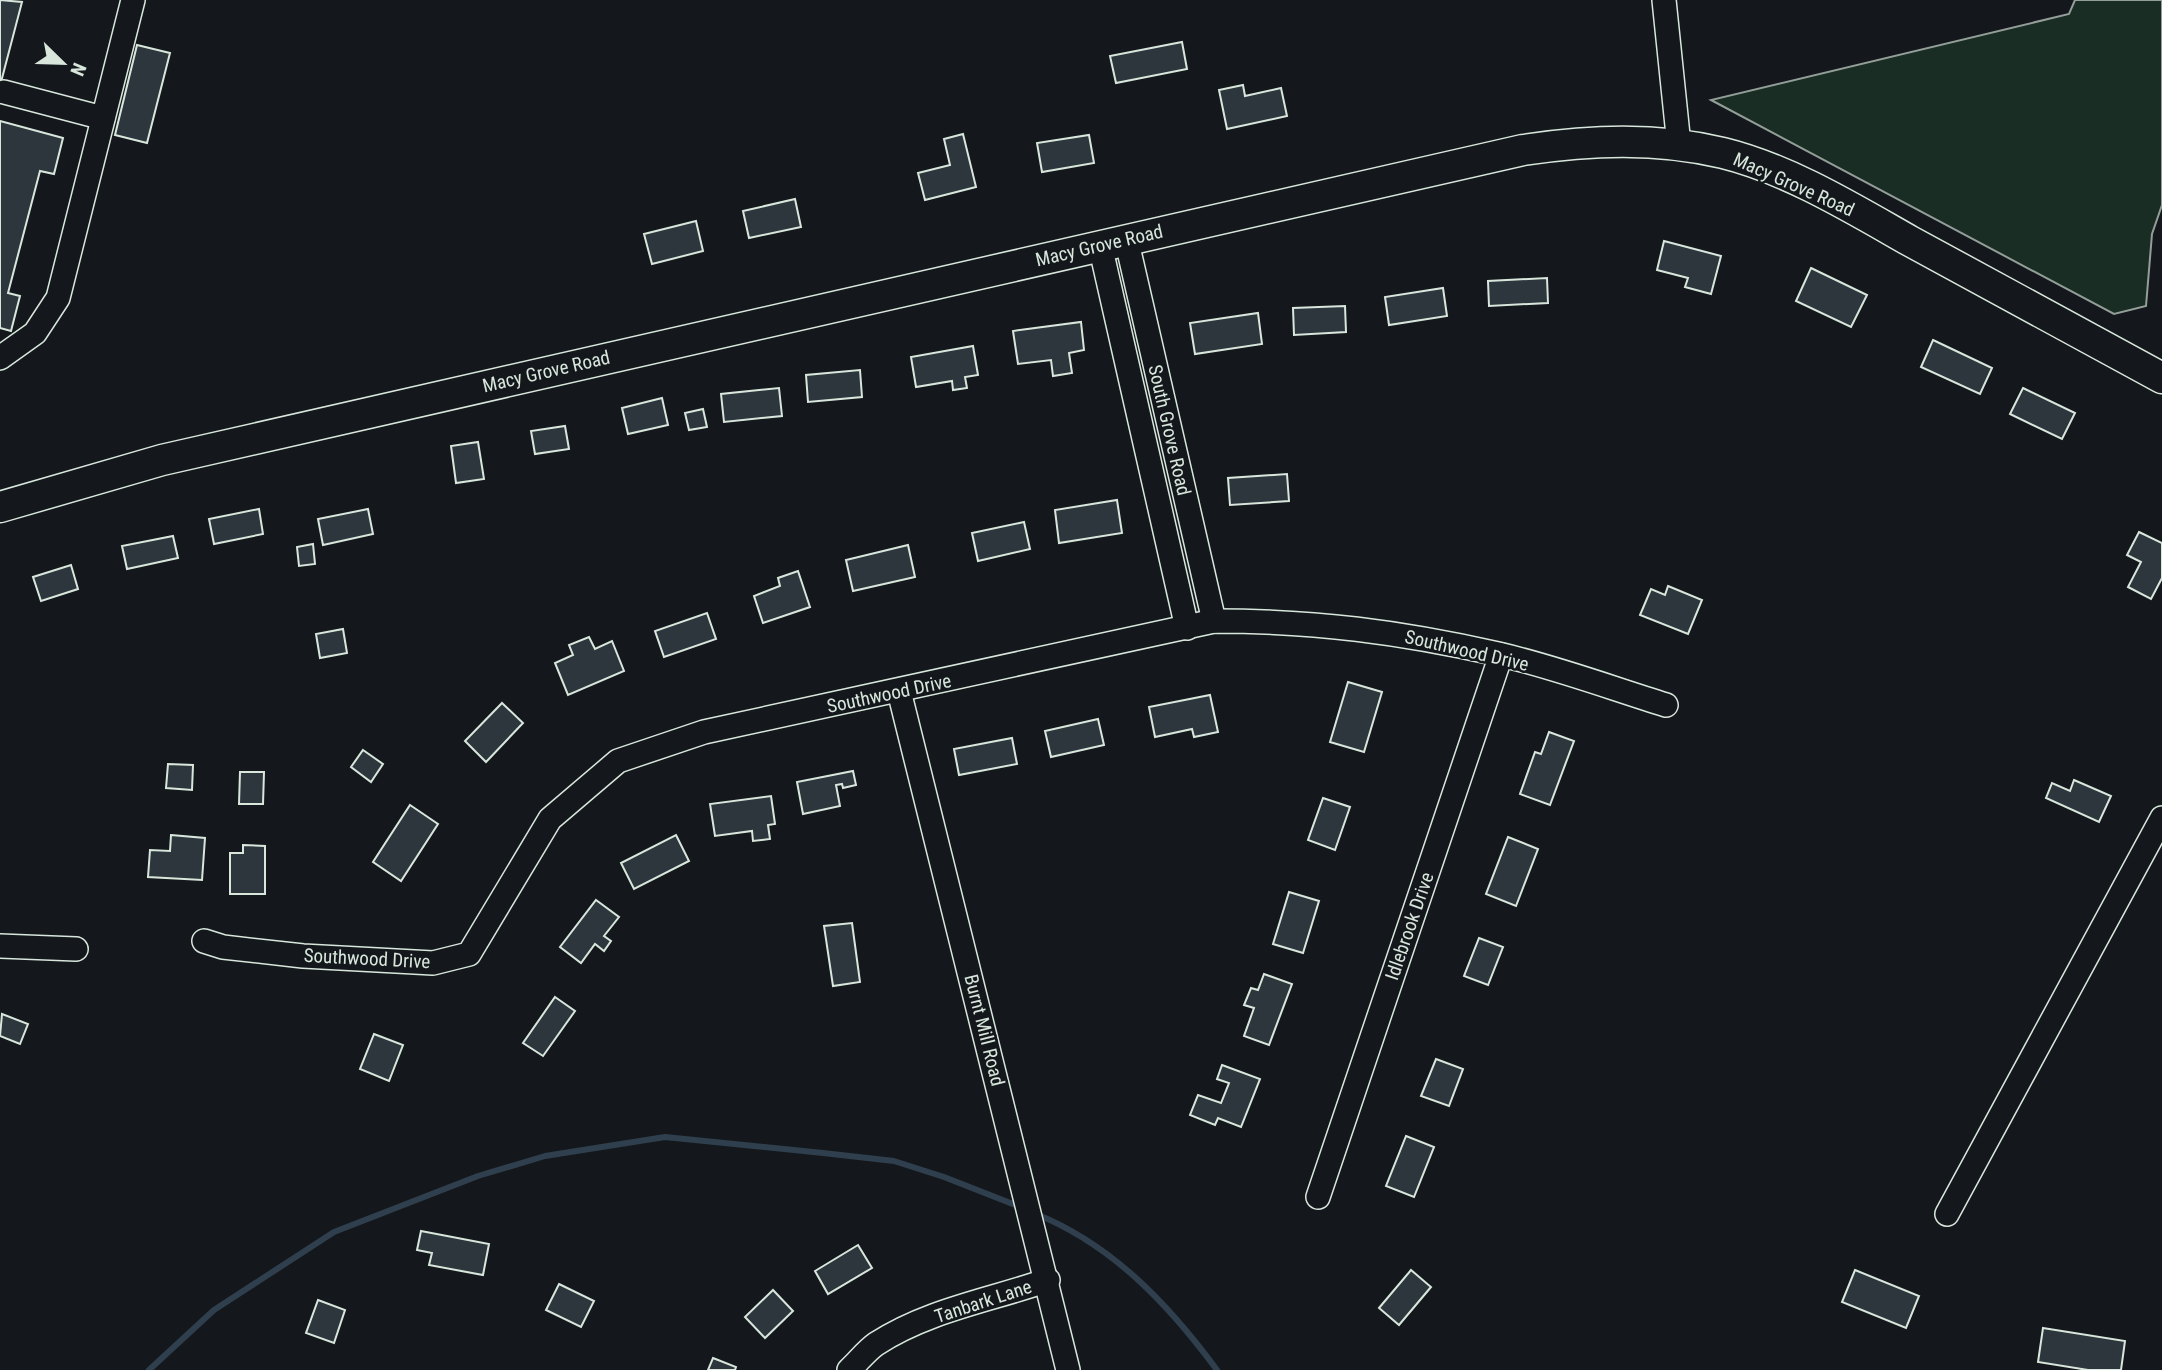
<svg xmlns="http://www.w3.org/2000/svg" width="2162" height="1370" font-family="'Roboto Condensed',sans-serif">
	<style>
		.green { fill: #1a2d24; stroke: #939e99; stroke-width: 2 }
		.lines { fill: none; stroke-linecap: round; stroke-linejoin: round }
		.stream { stroke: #2f3f4d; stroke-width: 6 }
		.building { fill: #2c363c; stroke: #d8e6dc; stroke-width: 2 }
		.minor-casing { stroke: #d8e6dc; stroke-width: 26 }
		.major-casing { stroke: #d8e6dc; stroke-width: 33 }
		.minor { stroke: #14181c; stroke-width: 23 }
		.major { stroke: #14181c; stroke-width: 30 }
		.labels { text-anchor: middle; stroke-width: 5; stroke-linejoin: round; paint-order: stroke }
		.street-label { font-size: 19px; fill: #d8e6dc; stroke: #14181c }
	</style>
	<rect width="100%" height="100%" fill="#14181c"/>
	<polygon class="green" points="2075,0 2162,0 2162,205 2152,234 2146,306 2114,314 1711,100 2069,14"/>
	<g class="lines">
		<g class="stream">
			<path d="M1036,1214C1113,1245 1169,1305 1217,1370"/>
			<polyline points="149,1370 214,1310 334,1232 478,1176 545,1156 665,1137 823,1153 894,1161 944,1177 1023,1208"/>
		</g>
	</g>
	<g class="building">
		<polygon points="0,0 22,2 0,86"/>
		<polygon points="1182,42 1187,69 1116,83 1110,56"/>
		<polygon points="137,45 170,53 147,143 115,135"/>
		<polygon points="1243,85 1245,96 1281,88 1287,116 1227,129 1219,90"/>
		<polygon points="0,121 63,138 54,174 40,171 8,293 20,296 11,331 0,328"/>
		<polygon points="963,134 976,187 925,200 918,173 950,165 944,139"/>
		<polygon points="1089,135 1094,163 1042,172 1037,143"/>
		<polygon points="795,199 801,227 749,238 743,211"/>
		<polygon points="696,221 703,251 652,264 644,234"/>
		<polygon points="1664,241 1721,256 1711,294 1685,287 1688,278 1657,270"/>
		<polygon points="1811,268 1867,295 1851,327 1796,301"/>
		<polygon points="1547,278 1548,303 1489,306 1488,281"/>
		<polygon points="1443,288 1447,316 1389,325 1385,297"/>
		<polygon points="1345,306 1346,332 1294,335 1293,308"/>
		<polygon points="1258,313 1262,344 1195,354 1190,323"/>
		<polygon points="1081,322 1084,350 1069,353 1072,373 1053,376 1051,360 1018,364 1013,331"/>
		<polygon points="1933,340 1992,368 1980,394 1921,367"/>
		<polygon points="973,346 978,375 965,377 967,388 953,390 952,381 916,387 911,357"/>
		<polygon points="860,370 862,397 808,402 806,375"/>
		<polygon points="779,388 782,416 724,422 721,394"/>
		<polygon points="2023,388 2075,413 2062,439 2010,414"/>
		<polygon points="662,398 668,425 628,434 622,408"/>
		<polygon points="703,409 707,427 689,430 685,413"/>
		<polygon points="565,426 569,449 535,454 531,431"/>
		<polygon points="478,442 484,479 456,483 451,446"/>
		<polygon points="1287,474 1289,501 1230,505 1228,478"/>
		<polygon points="1117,500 1122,533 1059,543 1055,510"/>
		<polygon points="259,509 263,534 214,544 209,519"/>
		<polygon points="368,509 373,534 323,545 318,519"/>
		<polygon points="1024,522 1030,549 978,561 972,533"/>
		<polygon points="2139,532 2162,543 2162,578 2151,599 2128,587 2141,562 2127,555"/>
		<polygon points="173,536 178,558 127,569 122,546"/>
		<polygon points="313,544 315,564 299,566 297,547"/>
		<polygon points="908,545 915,577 853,591 846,560"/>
		<polygon points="71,565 78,589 41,601 33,577"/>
		<polygon points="798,571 810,607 763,623 754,596 780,586 778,578"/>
		<polygon points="1668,586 1702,600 1688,634 1640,615 1651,589 1665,595"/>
		<polygon points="707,613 716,639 664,657 655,631"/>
		<polygon points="343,629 347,653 320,658 316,634"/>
		<polygon points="589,637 595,649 612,641 624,671 568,695 555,663 573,655 569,645"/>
		<polygon points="1348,682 1382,692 1364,752 1330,742"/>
		<polygon points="1210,695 1218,732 1194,737 1192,729 1155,737 1149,707"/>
		<polygon points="502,703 523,723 486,762 465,741"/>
		<polygon points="1098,719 1104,745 1051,757 1045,731"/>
		<polygon points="1549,732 1574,741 1550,805 1520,794 1535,752 1541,754"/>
		<polygon points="1012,738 1017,764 959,775 954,749"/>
		<polygon points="363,750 383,764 371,782 351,767"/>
		<polygon points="168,764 193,765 192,790 166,788"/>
		<polygon points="853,771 856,785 843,788 842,784 836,785 840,806 803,814 797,782"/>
		<polygon points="240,772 264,772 263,804 239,804"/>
		<polygon points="2074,780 2111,796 2099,822 2046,798 2052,783 2070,791"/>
		<polygon points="771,796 775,824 768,825 770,839 753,841 752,831 715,836 710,804"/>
		<polygon points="1323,798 1350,807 1335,850 1308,840"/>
		<polygon points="410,805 438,824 401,881 373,862"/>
		<polygon points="171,835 205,838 202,880 148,877 150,850 170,851"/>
		<polygon points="676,835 689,861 634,889 621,863"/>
		<polygon points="1508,837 1538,849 1516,906 1486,894"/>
		<polygon points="243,845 265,846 265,894 230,894 230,853 243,853"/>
		<polygon points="1289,892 1319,901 1303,953 1273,944"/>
		<polygon points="596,900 619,917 604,936 611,941 604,951 595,944 581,963 560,947"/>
		<polygon points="852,923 860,982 833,986 824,926"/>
		<polygon points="1479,938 1503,947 1488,985 1464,976"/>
		<polygon points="1264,974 1292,984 1269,1045 1244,1036 1254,1008 1244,1005 1251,988 1258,990"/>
		<polygon points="555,997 575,1011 543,1056 523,1043"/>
		<polygon points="2,1014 28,1024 20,1044 0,1036"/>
		<polygon points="374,1034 403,1045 389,1081 360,1069"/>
		<polygon points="1436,1059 1463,1069 1449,1106 1421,1096"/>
		<polygon points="1222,1065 1260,1079 1241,1127 1218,1118 1215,1125 1190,1115 1198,1095 1221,1103 1229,1083 1217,1079"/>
		<polygon points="1406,1136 1434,1147 1414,1197 1386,1186"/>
		<polygon points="421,1231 489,1244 483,1275 429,1265 432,1253 417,1250"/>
		<polygon points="858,1245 872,1268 828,1294 815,1271"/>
		<polygon points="1411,1270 1431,1287 1399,1325 1379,1308"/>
		<polygon points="1855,1270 1919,1296 1906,1328 1842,1302"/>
		<polygon points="559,1284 594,1301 581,1327 546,1310"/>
		<polygon points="773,1290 793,1311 765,1338 745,1317"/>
		<polygon points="318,1300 345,1310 334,1343 306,1333"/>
		<polygon points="2043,1328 2125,1341 2121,1370 2088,1370 2038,1362"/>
		<polygon points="713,1358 736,1367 735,1370 708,1370"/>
	</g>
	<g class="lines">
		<defs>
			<g id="minor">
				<polyline points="1664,0 1679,145"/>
				<polyline points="4,92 103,118"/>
				<polyline points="1126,238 1214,621"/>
				<polyline points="1100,245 1187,628"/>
				<polyline points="0,358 35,333 58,298 133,0"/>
				<polyline points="899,691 1068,1370"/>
				<path d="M204,941L223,947L303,956L433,963L469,954L550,819L618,761L704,732L1214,621C1315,621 1400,632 1498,654C1555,667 1611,688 1666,705"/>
				<polyline points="0,946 76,949"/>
				<polyline points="1318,1197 1501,655"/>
				<polyline points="1947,1214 2162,818"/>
				<path d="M849,1370C858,1362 866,1351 876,1344C928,1310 991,1300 1048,1280"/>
			</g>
			<path id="major" d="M0,507L162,460L1523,150C1590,140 1656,137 1723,153C1788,169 1852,208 1910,241C1994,286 2078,332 2162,378"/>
		</defs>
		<use href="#minor" class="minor-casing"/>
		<use href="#major" class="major-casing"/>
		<use href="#minor" class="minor"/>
		<use href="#major" class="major"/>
	</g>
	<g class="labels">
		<g class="street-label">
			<text transform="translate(1794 184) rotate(24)" y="7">Macy Grove Road</text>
			<text transform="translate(1099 245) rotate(-13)" y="7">Macy Grove Road</text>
			<text transform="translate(546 371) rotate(-13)" y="7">Macy Grove Road</text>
			<text transform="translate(1170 430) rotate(77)" y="7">South Grove Road</text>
			<text transform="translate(1467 650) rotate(13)" y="7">Southwood Drive</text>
			<text transform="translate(889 693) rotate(-12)" y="7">Southwood Drive</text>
			<text transform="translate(1409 926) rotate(-71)" y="7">Idlebrook Drive</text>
			<text transform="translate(367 958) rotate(3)" y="7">Southwood Drive</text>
			<text transform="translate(985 1030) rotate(76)" y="7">Burnt Mill Road</text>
			<text transform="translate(983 1301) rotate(-18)" y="7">Tanbark Lane</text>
		</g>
	</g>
	<g transform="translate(63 63) rotate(113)" stroke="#14181c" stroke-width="5" paint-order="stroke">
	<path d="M0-5L12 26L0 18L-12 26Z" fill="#d8e6dc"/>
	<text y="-10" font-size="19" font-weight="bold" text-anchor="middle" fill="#d8e6dc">N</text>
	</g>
</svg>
